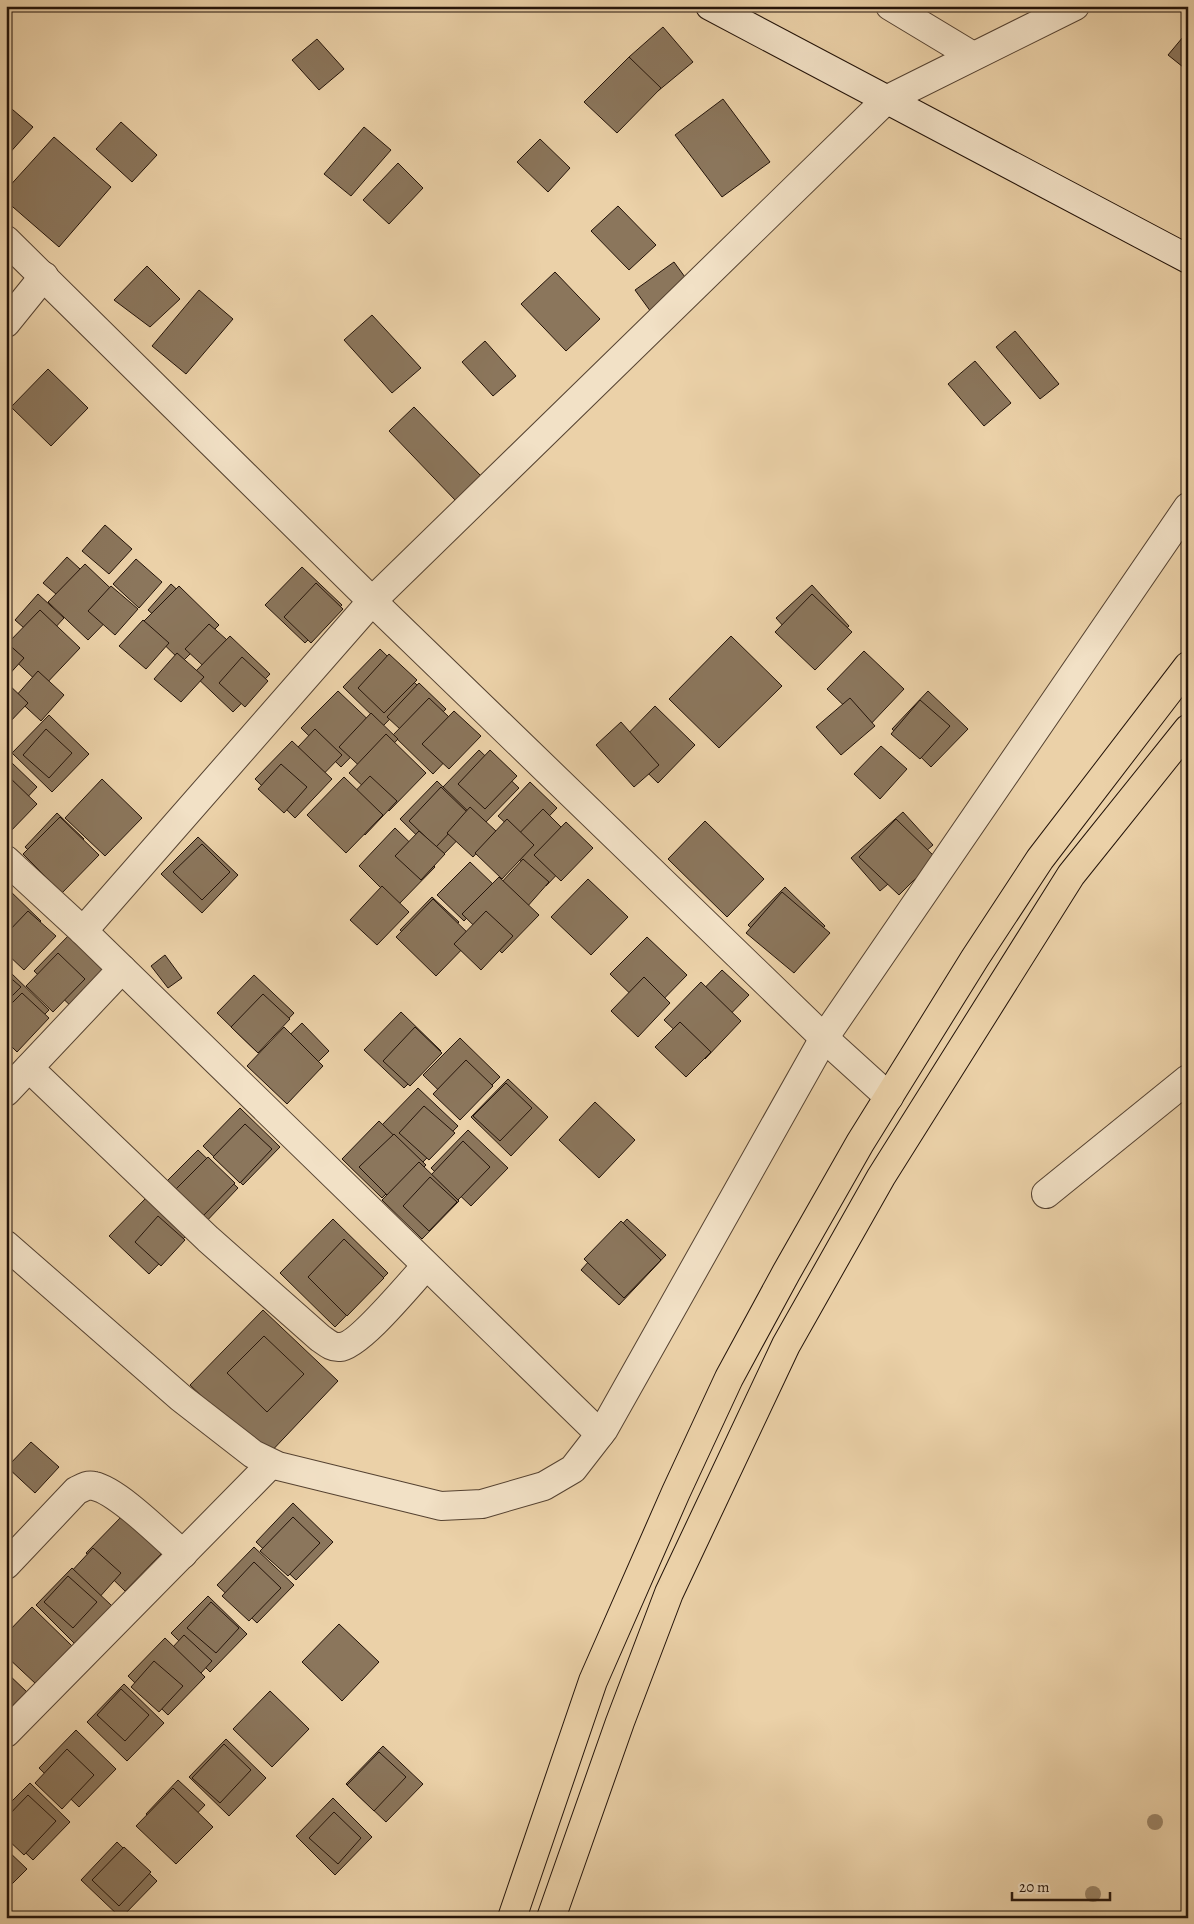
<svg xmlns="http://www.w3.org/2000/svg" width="1194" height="1924" font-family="Alegreya,serif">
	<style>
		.building { fill: #8b765c; stroke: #231309 }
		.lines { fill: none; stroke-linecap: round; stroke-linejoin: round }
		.street-casing { stroke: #554231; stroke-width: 30 }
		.secondary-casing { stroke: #231309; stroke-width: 30 }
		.primary-casing { stroke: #231309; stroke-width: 30 }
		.street { stroke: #f2e1c6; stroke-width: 28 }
		.secondary { stroke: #f2e1c6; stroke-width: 28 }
		.primary { stroke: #ebd1a8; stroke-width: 28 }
		.tree { fill: #9d876a }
	</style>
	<rect width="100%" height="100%" fill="#ebd1a8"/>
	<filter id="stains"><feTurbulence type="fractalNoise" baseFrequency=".004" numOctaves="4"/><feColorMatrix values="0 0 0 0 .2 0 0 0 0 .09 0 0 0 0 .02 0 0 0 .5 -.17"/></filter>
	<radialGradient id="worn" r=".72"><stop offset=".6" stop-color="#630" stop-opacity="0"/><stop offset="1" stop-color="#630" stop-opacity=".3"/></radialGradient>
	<g class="building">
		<polygon points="663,27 693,62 658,91 629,57"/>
		<polygon points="1188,31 1188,71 1168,55"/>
		<polygon points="317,39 344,69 319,90 292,60"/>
		<polygon points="629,57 661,88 617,133 584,102"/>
		<polygon points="723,99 770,162 722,197 675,135"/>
		<polygon points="6,104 33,127 6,157"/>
		<polygon points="121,122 157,155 132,182 96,149"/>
		<polygon points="364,127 391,150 351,196 324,174"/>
		<polygon points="54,137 111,187 59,247 6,201 6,190"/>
		<polygon points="540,139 570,168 548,192 517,162"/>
		<polygon points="398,163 423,188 389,224 363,200"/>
		<polygon points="618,206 656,245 629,270 591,231"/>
		<polygon points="674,262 690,284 651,312 635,290"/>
		<polygon points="147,266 180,299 150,327 114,300"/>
		<polygon points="555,272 600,319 566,351 521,304"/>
		<polygon points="199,290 233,319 186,374 152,346"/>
		<polygon points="372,315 421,368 392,393 344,340"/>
		<polygon points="1015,331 1059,384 1040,399 996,347"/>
		<polygon points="485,341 516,376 493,396 462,362"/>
		<polygon points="975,361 1011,403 984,426 948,384"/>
		<polygon points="48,369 88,408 51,446 11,407"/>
		<polygon points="414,407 482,477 456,501 389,431"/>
		<polygon points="105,525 132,549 109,574 82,551"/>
		<polygon points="67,557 93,581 70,606 43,583"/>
		<polygon points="136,559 162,582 139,608 113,584"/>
		<polygon points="85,564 125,602 88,640 48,602"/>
		<polygon points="302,567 342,605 305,643 265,605"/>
		<polygon points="316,583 343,609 311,643 284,617"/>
		<polygon points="171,584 197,608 174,633 148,610"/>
		<polygon points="812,585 849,626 813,659 776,618"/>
		<polygon points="111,586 138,609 115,635 88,611"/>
		<polygon points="179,586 219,625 182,662 142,623"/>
		<polygon points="38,594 64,618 41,643 15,620"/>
		<polygon points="812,594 852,632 815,670 775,632"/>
		<polygon points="40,610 80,648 43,687 6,652 6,645"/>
		<polygon points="143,620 169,643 146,669 119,646"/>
		<polygon points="209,624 235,647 211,673 185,649"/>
		<polygon points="230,636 270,674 233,712 193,674"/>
		<polygon points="731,636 782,686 719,748 669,699"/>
		<polygon points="6,642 24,658 6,678"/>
		<polygon points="380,649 420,688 383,726 343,687"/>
		<polygon points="864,651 904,689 867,728 827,689"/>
		<polygon points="177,653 204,677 181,702 154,679"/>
		<polygon points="389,654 417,680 384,713 358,688"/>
		<polygon points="242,657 268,681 245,707 219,683"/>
		<polygon points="38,671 64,695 41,721 15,697"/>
		<polygon points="6,682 28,703 6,726"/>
		<polygon points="419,683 446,709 414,742 387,717"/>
		<polygon points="338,691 378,729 341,767 301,728"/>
		<polygon points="928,691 968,729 931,767 892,729"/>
		<polygon points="429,698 469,736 433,774 393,735"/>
		<polygon points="850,698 875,726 841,755 816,727"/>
		<polygon points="920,700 950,726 920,759 891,734"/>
		<polygon points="655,706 695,745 658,783 618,744"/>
		<polygon points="454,711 481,736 449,769 422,744"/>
		<polygon points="371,713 398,739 366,772 339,747"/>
		<polygon points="49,715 89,754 52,792 12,753"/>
		<polygon points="621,722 659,765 634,787 596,745"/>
		<polygon points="46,729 72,753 49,778 23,755"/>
		<polygon points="315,729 342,755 309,789 283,763"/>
		<polygon points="386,734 426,773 389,811 349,773"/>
		<polygon points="292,741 332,779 295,818 255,779"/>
		<polygon points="881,746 907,769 880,799 854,774"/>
		<polygon points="479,750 519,788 482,826 442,788"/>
		<polygon points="490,750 517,776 485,809 458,784"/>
		<polygon points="11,762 37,787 6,820 6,766"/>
		<polygon points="281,764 307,787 284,813 258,789"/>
		<polygon points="6,774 37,804 6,836"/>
		<polygon points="370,776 397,801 365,835 338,809"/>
		<polygon points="344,777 383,815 346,853 307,815"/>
		<polygon points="102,779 142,818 105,856 65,818"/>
		<polygon points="437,781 477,820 440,858 400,819"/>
		<polygon points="530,782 557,808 525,841 498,816"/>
		<polygon points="441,787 468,813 436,847 409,821"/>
		<polygon points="470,807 496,831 473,857 447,833"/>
		<polygon points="543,809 582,848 546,886 506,847"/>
		<polygon points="903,812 933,845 880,891 851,858"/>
		<polygon points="57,813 84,839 52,872 25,847"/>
		<polygon points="60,817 99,855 62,893 23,854"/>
		<polygon points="507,819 534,845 502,879 475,853"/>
		<polygon points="896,819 936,858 899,895 859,857"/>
		<polygon points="705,821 764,879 727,917 668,859"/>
		<polygon points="566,822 593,848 561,881 534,855"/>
		<polygon points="395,828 435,867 398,905 359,866"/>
		<polygon points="419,831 445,854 421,880 395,856"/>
		<polygon points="198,837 238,875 202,913 161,874"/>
		<polygon points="202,844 230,872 202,900 173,872"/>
		<polygon points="523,859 549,882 526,908 500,884"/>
		<polygon points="470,862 496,887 464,921 437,895"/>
		<polygon points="499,877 539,915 502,953 462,914"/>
		<polygon points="588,879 628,917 591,955 551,917"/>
		<polygon points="382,886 409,912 377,945 350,920"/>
		<polygon points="6,887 41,921 6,957"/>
		<polygon points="785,887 825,926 788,964 748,925"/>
		<polygon points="782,892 830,933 794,973 746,933"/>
		<polygon points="432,897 459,922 427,955 400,930"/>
		<polygon points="433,899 473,938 436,976 396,937"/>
		<polygon points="28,911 56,936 24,970 6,953 6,934"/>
		<polygon points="486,911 513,936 481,970 454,944"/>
		<polygon points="71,933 111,971 74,1009 34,971"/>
		<polygon points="647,937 687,975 650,1013 610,974"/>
		<polygon points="58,953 85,979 53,1012 26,986"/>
		<polygon points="165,955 182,978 168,988 151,966"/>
		<polygon points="722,970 749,995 717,1028 690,1003"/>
		<polygon points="9,971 49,1010 12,1047 6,1042 6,974"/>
		<polygon points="6,974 21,987 6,1002"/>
		<polygon points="254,975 294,1013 257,1052 217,1013"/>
		<polygon points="644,977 670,1003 638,1037 611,1011"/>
		<polygon points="701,982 741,1021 705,1059 664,1020"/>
		<polygon points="22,993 49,1018 17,1052 6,1041 6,1009"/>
		<polygon points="263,994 290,1019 258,1053 231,1027"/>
		<polygon points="401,1012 441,1051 404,1088 364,1050"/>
		<polygon points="680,1022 711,1052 686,1077 655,1047"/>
		<polygon points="302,1023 329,1051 295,1085 267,1057"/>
		<polygon points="284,1027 323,1066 287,1104 247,1066"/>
		<polygon points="415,1027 442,1053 410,1086 383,1061"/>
		<polygon points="460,1038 500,1077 463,1114 423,1075"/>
		<polygon points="466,1060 493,1086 460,1120 433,1094"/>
		<polygon points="508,1079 548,1117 511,1156 471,1117"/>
		<polygon points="506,1083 532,1108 500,1141 473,1116"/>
		<polygon points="418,1088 458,1126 421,1164 381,1126"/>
		<polygon points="595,1102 635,1140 599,1178 559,1140"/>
		<polygon points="424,1106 455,1133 429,1160 399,1133"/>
		<polygon points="240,1108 280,1147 243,1185 203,1146"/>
		<polygon points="379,1121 419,1160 382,1198 342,1159"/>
		<polygon points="245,1124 272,1149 240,1183 213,1157"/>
		<polygon points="468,1130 508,1168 471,1206 431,1168"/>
		<polygon points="394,1134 426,1165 391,1199 359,1167"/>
		<polygon points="463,1141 490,1167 458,1200 431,1175"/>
		<polygon points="198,1150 238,1188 202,1226 161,1187"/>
		<polygon points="208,1157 235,1183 203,1216 175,1190"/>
		<polygon points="419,1162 459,1201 422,1239 382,1200"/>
		<polygon points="430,1177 457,1202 429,1231 403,1206"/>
		<polygon points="146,1198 185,1237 149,1274 109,1236"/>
		<polygon points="158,1216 185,1240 161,1266 135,1242"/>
		<polygon points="333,1219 388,1273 335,1327 280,1273"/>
		<polygon points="627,1219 666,1255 619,1305 581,1270"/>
		<polygon points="621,1221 661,1260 624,1298 584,1259"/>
		<polygon points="344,1239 384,1278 347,1316 308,1277"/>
		<polygon points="263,1310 338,1381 266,1457 190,1385"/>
		<polygon points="264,1336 304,1374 267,1412 227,1373"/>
		<polygon points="31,1442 59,1467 35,1493 7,1467"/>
		<polygon points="293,1503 333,1542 296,1580 256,1542"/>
		<polygon points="123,1515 162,1553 125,1591 86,1553"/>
		<polygon points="293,1517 320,1543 288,1576 260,1551"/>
		<polygon points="254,1547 294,1585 257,1623 217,1585"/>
		<polygon points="93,1548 121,1573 97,1600 69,1574"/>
		<polygon points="254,1562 281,1588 249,1621 222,1596"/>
		<polygon points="72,1568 112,1606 75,1644 36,1605"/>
		<polygon points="68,1576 97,1602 73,1628 44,1602"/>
		<polygon points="208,1596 247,1634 210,1672 171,1633"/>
		<polygon points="211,1602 239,1628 216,1653 187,1628"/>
		<polygon points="32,1607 72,1646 36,1684 6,1656 6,1634"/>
		<polygon points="339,1624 379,1662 342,1701 302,1662"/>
		<polygon points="184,1635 212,1661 188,1687 160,1661"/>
		<polygon points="165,1638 205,1677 168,1715 128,1676"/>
		<polygon points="154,1661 183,1686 159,1712 131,1687"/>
		<polygon points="6,1672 28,1693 6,1716"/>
		<polygon points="124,1684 164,1723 127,1761 87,1722"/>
		<polygon points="121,1689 149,1715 125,1741 97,1715"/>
		<polygon points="270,1691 309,1729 272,1767 233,1729"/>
		<polygon points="76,1730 116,1769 79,1807 39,1768"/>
		<polygon points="226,1739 266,1778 229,1816 189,1777"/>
		<polygon points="224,1744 251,1770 220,1803 192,1778"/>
		<polygon points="383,1746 423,1784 386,1822 346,1784"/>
		<polygon points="67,1749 94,1775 62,1809 35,1783"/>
		<polygon points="379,1752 406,1777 374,1811 347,1785"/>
		<polygon points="178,1780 205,1805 173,1839 146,1814"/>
		<polygon points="30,1783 70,1822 33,1860 6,1834 6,1807"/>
		<polygon points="173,1788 213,1827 176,1864 136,1826"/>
		<polygon points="28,1795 56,1821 24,1855 6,1838 6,1818"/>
		<polygon points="333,1798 372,1837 335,1875 296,1836"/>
		<polygon points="334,1812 361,1838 338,1864 309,1838"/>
		<polygon points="117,1842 157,1881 121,1918 81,1880"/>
		<polygon points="124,1847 151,1872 119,1906 92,1880"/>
		<polygon points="6,1849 27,1869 6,1890"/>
	</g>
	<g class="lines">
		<defs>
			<g id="street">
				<polyline points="890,6 973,56"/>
				<polyline points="6,240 372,601 824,1038 889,1097"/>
				<polyline points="6,323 44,276"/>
				<polyline points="6,860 83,931 600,1434"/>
				<polyline points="83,931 372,601 886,100 1075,6"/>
				<path d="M29,1068L208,1239L320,1338C326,1342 332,1348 340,1347C359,1346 411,1282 426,1266"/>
				<polyline points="6,1092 122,969"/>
				<polyline points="1046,1194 1188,1079"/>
				<polyline points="6,1245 181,1398 253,1454 278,1466 441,1506 482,1504 544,1486 573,1469 604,1429 824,1038 1188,507"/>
				<path d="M6,1565L76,1491C82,1488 87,1484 94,1486C118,1491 163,1537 183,1554"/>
				<polyline points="6,1733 271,1464"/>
			</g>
			<polyline id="secondary" points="710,6 1188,259"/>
			<g id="primary">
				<polyline points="512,1918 593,1681 676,1492 729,1378 786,1273 860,1143 975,958 1040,859 1188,666"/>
				<polyline points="551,1918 620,1722 669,1593 786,1345 881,1177 1071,875 1188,729"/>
			</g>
		</defs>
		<use href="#street" class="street-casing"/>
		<use href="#secondary" class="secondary-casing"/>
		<use href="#primary" class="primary-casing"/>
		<use href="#street" class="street"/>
		<use href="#secondary" class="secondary"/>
		<use href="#primary" class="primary"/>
	</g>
	<g class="tree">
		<circle cx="1155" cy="1822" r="8"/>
		<circle cx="1093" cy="1894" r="8"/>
	</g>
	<rect width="1194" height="1924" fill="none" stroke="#ebd1a8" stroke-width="25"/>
	<rect x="8" y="8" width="1179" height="1909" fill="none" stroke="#231309" stroke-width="2.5"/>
	<rect x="12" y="12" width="1169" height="1899" fill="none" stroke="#231309"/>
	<path d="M1012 1892v8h98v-8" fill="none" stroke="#231309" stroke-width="2.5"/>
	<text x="1019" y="1892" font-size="15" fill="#231309" stroke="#f2e1c6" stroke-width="4" paint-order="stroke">20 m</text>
	<rect width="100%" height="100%" filter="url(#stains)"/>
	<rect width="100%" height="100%" fill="url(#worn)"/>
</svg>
